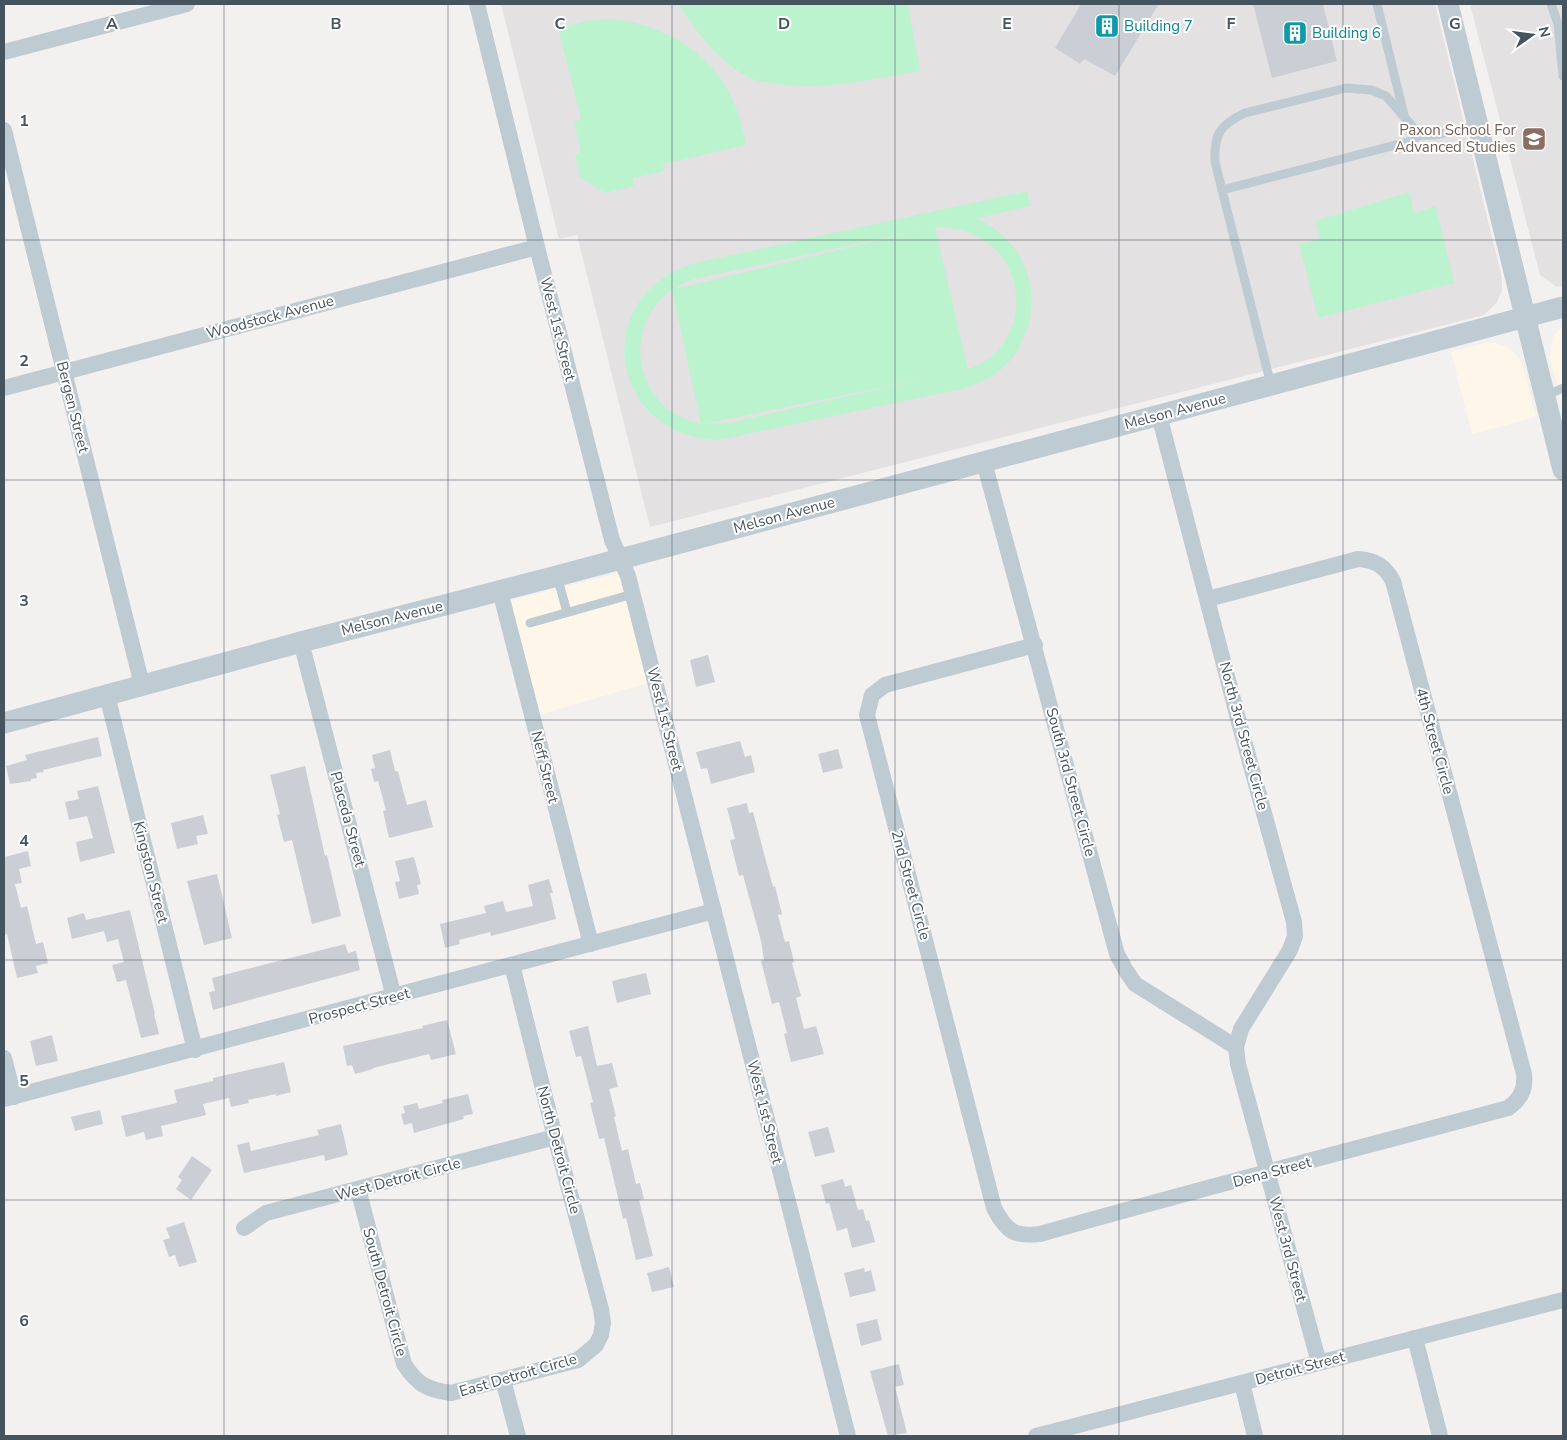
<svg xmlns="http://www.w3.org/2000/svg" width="1567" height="1440" font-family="'Nunito Sans',sans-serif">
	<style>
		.commercial { fill: #fef7e9 }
		.education { fill: #e4e1e2 }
		.green { fill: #bbf3cf; fill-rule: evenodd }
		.building { fill: #cbcfd5 }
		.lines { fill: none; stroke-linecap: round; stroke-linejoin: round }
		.service { stroke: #bfcbd3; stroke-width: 9 }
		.minor { stroke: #bfcbd3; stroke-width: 16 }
		.tertiary { stroke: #bfcbd3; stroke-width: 21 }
		.grid { fill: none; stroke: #46545f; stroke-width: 1; stroke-opacity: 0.55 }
		.labels { text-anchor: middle; stroke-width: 4; stroke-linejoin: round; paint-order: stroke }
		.culture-label { font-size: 15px; fill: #0d838f; stroke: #fff; text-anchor: start }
		.education-label { font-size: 15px; fill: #785e54; stroke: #fff; text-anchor: end }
		.street-label { font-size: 15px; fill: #46545f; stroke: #fff }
		.grid-label { font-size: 16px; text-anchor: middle; font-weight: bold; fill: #46545f; stroke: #fff; stroke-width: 4; stroke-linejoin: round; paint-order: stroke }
	</style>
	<rect width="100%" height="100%" fill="#f3f0f0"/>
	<g class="commercial">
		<polygon points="1563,325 1563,407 1550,357 1553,336"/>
		<polygon points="1485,343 1495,343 1507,347 1516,355 1522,363 1536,417 1472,434 1451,352"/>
		<polygon points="619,573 648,683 538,715 510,601"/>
	</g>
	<g class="education">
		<polygon points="501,4 1435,4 1502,278 1502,290 1497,302 1484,315 650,527 577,235 559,239"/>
		<polygon points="1470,4 1563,4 1563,286 1557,287 1540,275"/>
	</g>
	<g class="green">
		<path d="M678,4H908L920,71C871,79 821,92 771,83C765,82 758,82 753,79C721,66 696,31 678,4Z"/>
		<path d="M617,19C688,31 735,73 746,145L663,164L664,171L633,178L634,186L605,193L580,177L575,154L581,152L574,122L581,119L558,28L590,20Z"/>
		<path d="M1027,191L1031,206L977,218C989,225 1001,232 1010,243C1043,280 1037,340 999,371C988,380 975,385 962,389L719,440C608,437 588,295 695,263ZM938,227C954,228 968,230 982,239C1033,270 1026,351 968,369L935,228ZM927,229L674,289L687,281L698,278ZM672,290L701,424C687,420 673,415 663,405C630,372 633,317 672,290ZM923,379L729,423L704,424Z"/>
		<polygon points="1409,192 1414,213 1436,206 1454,283 1318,318 1299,244 1320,239 1315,221"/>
	</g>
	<g class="building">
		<polygon points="1081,4 1159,4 1115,76 1084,59 1080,64 1055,48"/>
		<polygon points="1253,4 1323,4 1337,61 1272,78"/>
		<polygon points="708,655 715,682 696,687 690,660"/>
		<polygon points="98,737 102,756 43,770 44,772 36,773 37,778 31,779 31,781 10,784 6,766 27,760 25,755"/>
		<polygon points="740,741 745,757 751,755 755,772 711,784 707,768 701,769 696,752"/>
		<polygon points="838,749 843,768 823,773 818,754"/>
		<polygon points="390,750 395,771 398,771 407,805 426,800 433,827 389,838 383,811 386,810 378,781 374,782 371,769 375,768 372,755"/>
		<polygon points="305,766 325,856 327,855 341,916 312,924 292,840 284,842 277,815 280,814 270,775"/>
		<polygon points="98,786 115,853 80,862 76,842 93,838 87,816 69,820 65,802 79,799 77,791"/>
		<polygon points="747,803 749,813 753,812 773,887 775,886 782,914 778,915 785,942 789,941 794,962 792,963 801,996 796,998 804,1029 816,1026 824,1054 791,1062 784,1034 787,1033 779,1002 772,1004 761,961 764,960 761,941 743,875 739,876 730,840 735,839 727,808"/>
		<polygon points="203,815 208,834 196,836 198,844 177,849 171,823"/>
		<polygon points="28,851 31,866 19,869 22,883 15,884 21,908 27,906 36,944 43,942 48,963 36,966 38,973 17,978 7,934 4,935 4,857"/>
		<polygon points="414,857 421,884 417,885 419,894 399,899 395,882 400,881 395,861"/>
		<polygon points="217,874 232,938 204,945 187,881"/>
		<polygon points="549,879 553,893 550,893 556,919 491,936 490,932 459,940 460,944 445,948 440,924 486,913 484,906 503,901 506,912 533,906 528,885"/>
		<polygon points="130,910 155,1014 154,1014 159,1034 141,1038 126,980 117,982 112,965 124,962 118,939 107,942 104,931 72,939 67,918 84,913 86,920"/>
		<polygon points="345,944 348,953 356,951 360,970 213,1010 209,992 215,991 212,978"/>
		<polygon points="646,973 651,994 617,1003 612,981"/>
		<polygon points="447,1020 456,1054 431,1060 429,1054 373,1068 373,1069 355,1074 352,1065 347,1066 343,1046 423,1028 422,1026"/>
		<polygon points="588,1026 597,1066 612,1063 618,1087 609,1089 616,1116 614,1117 622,1151 628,1149 636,1184 640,1183 644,1199 639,1200 653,1256 636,1260 626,1218 623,1219 604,1138 599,1139 590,1103 593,1102 581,1056 576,1057 569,1031"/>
		<polygon points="52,1035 58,1061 36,1066 30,1041"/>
		<polygon points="284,1062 291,1092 276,1096 276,1094 248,1100 249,1103 231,1107 229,1098 203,1104 206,1115 161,1126 163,1136 146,1140 144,1132 126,1137 121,1116 177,1103 174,1090 213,1081 213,1078"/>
		<polygon points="468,1094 473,1114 463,1116 464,1119 414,1133 412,1123 404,1125 401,1114 405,1113 403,1106 417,1103 419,1109 443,1103 442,1100"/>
		<polygon points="100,1110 103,1124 75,1131 71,1117"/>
		<polygon points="341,1124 348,1155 325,1161 324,1155 244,1173 237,1145 249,1142 251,1151 319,1135 317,1130"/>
		<polygon points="828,1127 835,1152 815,1157 808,1132"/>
		<polygon points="192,1156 212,1170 191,1200 176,1189 182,1180 178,1177"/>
		<polygon points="843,1179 845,1187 851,1185 858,1210 863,1209 866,1221 869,1220 875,1242 852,1248 847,1228 837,1231 829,1203 826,1204 821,1185"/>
		<polygon points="184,1222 197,1262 179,1267 175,1255 169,1257 163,1240 170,1238 166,1228"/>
		<polygon points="669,1267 674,1287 652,1292 647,1273"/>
		<polygon points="864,1268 865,1272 871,1270 876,1291 850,1297 844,1273"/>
		<polygon points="877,1319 882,1340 861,1346 856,1324"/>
		<polygon points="899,1364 904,1385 895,1387 907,1433 888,1436 870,1371"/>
	</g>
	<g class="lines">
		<g class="service">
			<polyline points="1377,4 1404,115"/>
			<polyline points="1551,4 1558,24 1563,76"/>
			<polyline points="1222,190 1411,141 1420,135"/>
			<path d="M1271,385L1215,162C1214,135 1219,125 1245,113L1346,88L1371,90L1386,96L1420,135H1436L1477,125"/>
			<polyline points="1545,396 1563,388"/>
			<polyline points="557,576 567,612"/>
			<polyline points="530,623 633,594"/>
		</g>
		<g class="minor">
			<polyline points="477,4 537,247 612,540 628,576 848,1436"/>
			<polyline points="4,52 187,4"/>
			<polyline points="4,130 142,685"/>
			<polyline points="4,388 537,247"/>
			<polyline points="1159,415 1240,726 1294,922 1295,936 1290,950 1241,1029 1236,1047 1238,1064 1319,1363"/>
			<polyline points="984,462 1117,954 1125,969 1135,984 1236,1047"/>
			<polyline points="500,591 591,944"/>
			<polyline points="301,642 394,997"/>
			<path d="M1035,645L885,685L872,695L867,715L994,1208C1006,1231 1014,1237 1040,1234C1195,1190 1352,1150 1508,1108C1520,1100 1526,1089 1524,1074L1393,581C1385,566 1375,560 1358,559L1208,599"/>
			<polyline points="107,695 195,1050"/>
			<polyline points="4,1058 14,1097"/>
			<polyline points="4,1099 714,911"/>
			<path d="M358,1189L404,1364C417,1384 427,1390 451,1393L578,1360L596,1345L601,1335L603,1323L601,1309L555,1137L512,965"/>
			<polyline points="244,1228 266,1213 555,1137"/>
			<polyline points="1415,1338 1440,1436"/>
			<polyline points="503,1380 518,1436"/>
			<polyline points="1242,1383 1255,1436"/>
			<polyline points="1036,1436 1563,1300"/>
		</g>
		<g class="tertiary">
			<polyline points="1448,4 1563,470"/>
			<polyline points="4,723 301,642 557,576 1563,307"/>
		</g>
	</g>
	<path class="grid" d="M224,4V1436M448,4V1436M672,4V1436M895,4V1436M1119,4V1436M1343,4V1436M4,240H1563M4,480H1563M4,720H1563M4,960H1563M4,1200H1563"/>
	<defs>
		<symbol id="building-square" viewBox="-11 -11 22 22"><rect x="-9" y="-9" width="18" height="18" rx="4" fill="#0f9aa8" stroke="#fff"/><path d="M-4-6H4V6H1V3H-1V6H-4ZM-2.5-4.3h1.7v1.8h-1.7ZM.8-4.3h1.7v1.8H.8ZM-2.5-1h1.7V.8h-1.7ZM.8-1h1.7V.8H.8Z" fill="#fff"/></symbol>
		<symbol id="school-square" viewBox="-11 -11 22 22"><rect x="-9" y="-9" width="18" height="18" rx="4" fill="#8d6e63" stroke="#fff"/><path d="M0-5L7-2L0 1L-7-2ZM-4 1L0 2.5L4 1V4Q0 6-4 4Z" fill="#fff"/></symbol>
	</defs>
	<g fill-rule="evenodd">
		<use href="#building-square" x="1093" y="12" width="28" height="28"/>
		<use href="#building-square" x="1281" y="19" width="28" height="28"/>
		<use href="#school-square" x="1520" y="125" width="28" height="28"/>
	</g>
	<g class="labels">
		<g class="culture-label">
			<text x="1124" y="31">Building 7</text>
			<text x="1312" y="38">Building 6</text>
		</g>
		<g class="education-label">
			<text x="1516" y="135">Paxon School For<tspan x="1516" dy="17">Advanced Studies</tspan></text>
		</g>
		<g class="street-label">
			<text transform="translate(270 317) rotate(-15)" y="5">Woodstock Avenue</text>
			<text transform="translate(558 329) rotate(76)" y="5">West 1st Street</text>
			<text transform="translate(73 407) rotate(76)" y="5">Bergen Street</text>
			<text transform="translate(1175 411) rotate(-15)" y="5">Melson Avenue</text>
			<text transform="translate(784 515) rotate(-15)" y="5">Melson Avenue</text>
			<text transform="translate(392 618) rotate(-14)" y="5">Melson Avenue</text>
			<text transform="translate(665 719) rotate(76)" y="5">West 1st Street</text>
			<text transform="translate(1244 736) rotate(75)" y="5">North 3rd Street Circle</text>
			<text transform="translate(1435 741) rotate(75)" y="5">4th Street Circle</text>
			<text transform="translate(545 767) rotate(76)" y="5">Neff Street</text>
			<text transform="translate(1071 782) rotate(75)" y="5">South 3rd Street Circle</text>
			<text transform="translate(348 819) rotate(75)" y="5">Placeda Street</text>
			<text transform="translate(151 872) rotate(76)" y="5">Kingston Street</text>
			<text transform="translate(911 885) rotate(75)" y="5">2nd Street Circle</text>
			<text transform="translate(359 1006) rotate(-15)" y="5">Prospect Street</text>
			<text transform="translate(765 1112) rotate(76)" y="5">West 1st Street</text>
			<text transform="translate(559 1150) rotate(75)" y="5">North Detroit Circle</text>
			<text transform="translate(1272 1172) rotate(-15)" y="5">Dena Street</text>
			<text transform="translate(398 1179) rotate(-15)" y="5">West Detroit Circle</text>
			<text transform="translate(1288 1249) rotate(75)" y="5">West 3rd Street</text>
			<text transform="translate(385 1292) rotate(75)" y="5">South Detroit Circle</text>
			<text transform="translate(1300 1368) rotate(-15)" y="5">Detroit Street</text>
			<text transform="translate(518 1375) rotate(-16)" y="5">East Detroit Circle</text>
		</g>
	</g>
	<g class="grid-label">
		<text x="112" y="29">A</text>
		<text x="336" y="29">B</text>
		<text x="560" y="29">C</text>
		<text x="784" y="29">D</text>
		<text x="1007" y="29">E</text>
		<text x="1231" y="29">F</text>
		<text x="1455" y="29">G</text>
		<text x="24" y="126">1</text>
		<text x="24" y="366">2</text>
		<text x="24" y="606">3</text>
		<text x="24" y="846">4</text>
		<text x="24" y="1086">5</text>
		<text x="24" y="1326">6</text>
	</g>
	<rect width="1567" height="1440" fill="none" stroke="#46545f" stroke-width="10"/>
	<g transform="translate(1532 35) rotate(76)" stroke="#ffffff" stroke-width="4" paint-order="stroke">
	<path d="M0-4L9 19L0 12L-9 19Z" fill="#46545f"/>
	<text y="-8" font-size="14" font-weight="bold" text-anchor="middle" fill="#46545f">N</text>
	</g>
</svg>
